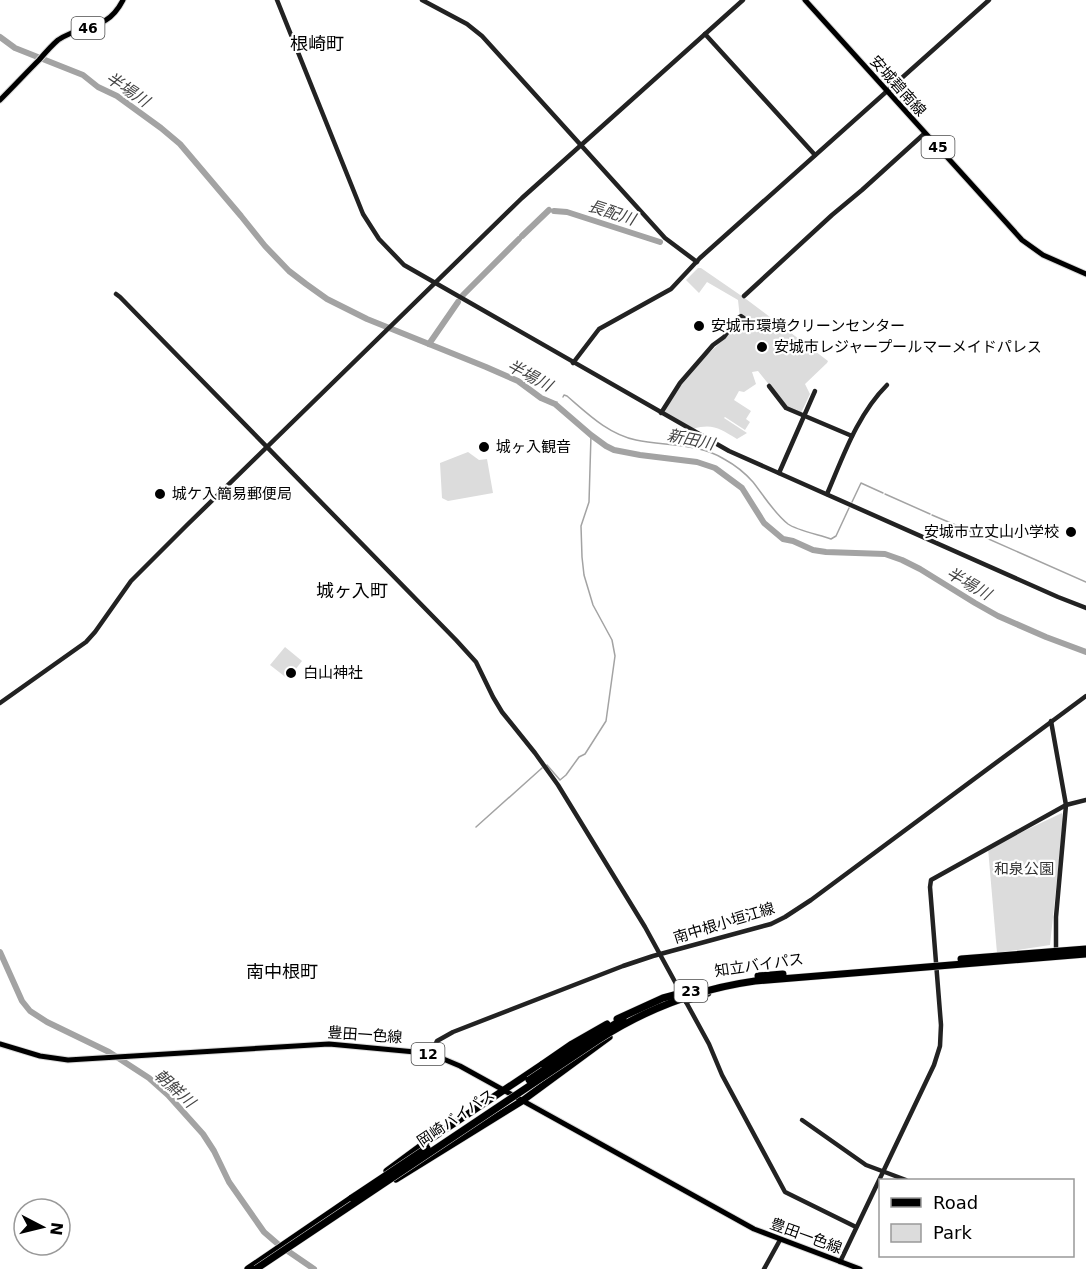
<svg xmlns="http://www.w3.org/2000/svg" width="1086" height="1269" font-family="'DejaVu Sans','Noto Sans JP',sans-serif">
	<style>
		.green { fill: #dcdcdc }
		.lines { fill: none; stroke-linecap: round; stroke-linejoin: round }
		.stream { stroke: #a3a3a3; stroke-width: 1.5 }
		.river { stroke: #a3a3a3; stroke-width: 6 }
		.primary-casing { stroke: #dbdbdb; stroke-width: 7 }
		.highway-casing { stroke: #dbdbdb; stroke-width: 8 }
		.secondary { stroke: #222; stroke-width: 4.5 }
		.primary { stroke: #000; stroke-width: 5 }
		.highway { stroke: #000; stroke-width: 7 }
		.highway-bridge-casing { stroke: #dbdbdb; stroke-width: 8; stroke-linecap: butt }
		.highway-bridge { stroke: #000; stroke-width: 7 }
		.poi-dot { fill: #000; stroke: #fff; stroke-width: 2 }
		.labels { text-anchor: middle; stroke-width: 4.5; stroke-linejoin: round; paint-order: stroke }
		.shield { fill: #fff; stroke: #4c4c4c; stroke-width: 1.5 }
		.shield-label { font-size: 14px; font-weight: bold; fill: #000 }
		.street-label { font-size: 15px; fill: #000; stroke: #fff }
		.poi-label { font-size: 15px; fill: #000; stroke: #fff; text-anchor: start }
		.park-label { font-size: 15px; fill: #333; stroke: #fff }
		.water-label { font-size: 16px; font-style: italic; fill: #444; stroke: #fff }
		.quarter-label { font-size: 18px; fill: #000; stroke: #fff }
	</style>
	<rect width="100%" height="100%" fill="#fff"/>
	<g class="green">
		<path d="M698,268H701L746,299L828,361L827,363L805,384L810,394L801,413L787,407L758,371L752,372L756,384L744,392L739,391L734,400L751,411L746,419L750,422L745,430L725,417L724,418L747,433L737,439C720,429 713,423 693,429L665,413L664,411L680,387L704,358L726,337L740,318L738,300L707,282L699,293L686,280Z"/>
		<polygon points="468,452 479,460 487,459 493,493 448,501 442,498 440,463"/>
		<polygon points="285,647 302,661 288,679 270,665"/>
		<polygon points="1062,813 1063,823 1050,945 997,953 988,848"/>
	</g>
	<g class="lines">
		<g class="stream">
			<path d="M563,397L564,395L567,396C588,414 608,434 636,440C664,446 699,443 724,459C735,465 745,473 753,482C764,496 774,513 788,524C796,530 820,535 831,539L836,536L849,508"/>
			<polyline points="555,404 557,402"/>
			<polyline points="885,494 930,514"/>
			<polyline points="852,502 861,483 883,493"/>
			<polyline points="932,515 972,532"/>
			<polyline points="975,533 1086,582"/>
			<polyline points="547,765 560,780 566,775 579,757 585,754 606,721 615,656 612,640 593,605 584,575 582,557 581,526 589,502 591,435"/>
			<polyline points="476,827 542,768"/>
		</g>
		<g class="river">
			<polyline points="0,37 15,48 83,75 98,87 117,96 161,128 180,144 241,216 265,246 289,271 306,284 327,299 367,319 486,367 518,381 541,398 555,404 591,435 606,446 614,450 640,455 697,462 715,468 742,488 764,523 783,539 793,541 813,550 826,552 885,554 902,560 920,569 975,603 998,616 1046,637 1086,652"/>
			<polyline points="554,211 567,212 660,242"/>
			<polyline points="522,236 549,210"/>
			<polyline points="463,295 519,239"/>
			<polyline points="429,344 458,302"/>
			<polyline points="0,952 22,1001 30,1011 47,1022 109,1052 149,1078 168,1095 203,1134 214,1151 229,1182 264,1232 279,1245 314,1269"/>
		</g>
		<defs>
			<g id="primary">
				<polyline points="805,0 1022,240 1043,255 1086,274"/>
				<path d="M0,100C13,87 26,73 39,60C45,53 51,46 58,40C84,22 106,33 123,0"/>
				<polyline points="0,1044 40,1056 68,1060 329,1044 426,1053 441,1058 460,1066 754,1229 860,1269"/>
			</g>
			<g id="highway">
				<polyline points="387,1171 429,1140 543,1064"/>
				<polyline points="396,1179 522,1101 609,1037"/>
				<polyline points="248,1269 355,1196"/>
			</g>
		</defs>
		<use href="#primary" class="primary-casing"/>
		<use href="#highway" class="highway-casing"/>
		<g class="secondary">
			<polyline points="277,0 363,214 379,239 404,265 729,451 1058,597 1086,608"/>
			<polyline points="422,0 467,24 482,36 665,238 697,262"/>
			<polyline points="705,34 815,155"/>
			<polyline points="116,294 120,297 456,640 476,662 493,697 502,712 535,753 558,785 645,927 709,1044 722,1075 785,1192 856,1227"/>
			<polyline points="744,296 832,215 862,190 925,133"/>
			<polyline points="573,363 599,329 671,289 700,258 989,0"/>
			<polyline points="769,386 786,408 852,436"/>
			<polyline points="661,413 680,383 713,345 724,337 738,318 741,316 744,318"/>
			<polyline points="779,473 815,391"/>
			<path d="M827,494C843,457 857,415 887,385"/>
			<polyline points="0,703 86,642 95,632 131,581 186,526 522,198 743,0"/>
			<polyline points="1051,721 1066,805 1056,917 1056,953"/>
			<polyline points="686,1002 709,994"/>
			<polyline points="431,1054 437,1041 453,1032 623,966 653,956 771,924 785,917 811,900 1086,696"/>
			<polyline points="802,1120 866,1165 906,1180"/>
			<polyline points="840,1262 934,1065 940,1046 941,1025 930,887 931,880 1066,805 1086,800"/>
			<polyline points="764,1269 780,1240"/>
		</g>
		<use href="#primary" class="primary"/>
		<use href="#highway" class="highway"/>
		<defs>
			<g id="highway-bridge">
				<polyline points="961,959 1086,949"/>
				<polyline points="758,976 783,974"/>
				<polyline points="617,1019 663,998 689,991"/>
				<polyline points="543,1064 572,1044 607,1024"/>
				<polyline points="529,1080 589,1040 623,1019"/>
				<polyline points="352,1198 427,1148"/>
				<path d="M256,1269L598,1040C646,1009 698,989 755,981L1086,954"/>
			</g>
		</defs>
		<use href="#highway-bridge" class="highway-bridge-casing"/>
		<use href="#highway-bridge" class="highway-bridge"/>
	</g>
	<g class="poi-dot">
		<circle cx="699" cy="326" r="6"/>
		<circle cx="762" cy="347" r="6"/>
		<circle cx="484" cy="447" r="6"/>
		<circle cx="160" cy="494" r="6"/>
		<circle cx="1071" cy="532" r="6"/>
		<circle cx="291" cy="673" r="6"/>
	</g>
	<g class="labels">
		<g class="shield">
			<rect x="71.5" y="17" width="33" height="22" rx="4.5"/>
			<rect x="921.5" y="136" width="33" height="22" rx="4.5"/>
			<rect x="674.5" y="980" width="33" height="22" rx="4.5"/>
			<rect x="411.5" y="1043" width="33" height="22" rx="4.5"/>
		</g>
		<g class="shield-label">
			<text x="88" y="33">46</text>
			<text x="938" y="152">45</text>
			<text x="691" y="996">23</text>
			<text x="428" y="1059">12</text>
		</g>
		<g class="street-label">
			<text transform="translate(898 86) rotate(48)" y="5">安城碧南線</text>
			<text transform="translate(724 923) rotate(-17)" y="5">南中根小垣江線</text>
			<text transform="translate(759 965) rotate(-8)" y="5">知立バイパス</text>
			<text transform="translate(365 1035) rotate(4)" y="5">豊田一色線</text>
			<text transform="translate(456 1118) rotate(-34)" y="5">岡崎バイパス</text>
			<text transform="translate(806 1236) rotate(20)" y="5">豊田一色線</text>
		</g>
		<g class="poi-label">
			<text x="711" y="331">安城市環境クリーンセンター</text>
			<text x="774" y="352">安城市レジャープールマーメイドパレス</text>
			<text x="496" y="452">城ヶ入観音</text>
			<text x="172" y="499">城ケ入簡易郵便局</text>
			<text x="1059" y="537" text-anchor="end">安城市立丈山小学校</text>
			<text x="303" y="678">白山神社</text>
		</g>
		<g class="park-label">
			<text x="1024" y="874">和泉公園</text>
		</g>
		<g class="water-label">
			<text transform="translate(128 89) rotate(34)" y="6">半場川</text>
			<text transform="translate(612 212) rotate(18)" y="6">長配川</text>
			<text transform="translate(530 375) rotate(28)" y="6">半場川</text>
			<text transform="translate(691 439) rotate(12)" y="6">新田川</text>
			<text transform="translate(969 583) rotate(30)" y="6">半場川</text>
			<text transform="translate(175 1088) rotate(42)" y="6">朝鮮川</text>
		</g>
		<g class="quarter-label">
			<text x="317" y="50">根崎町</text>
			<text x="352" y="597">城ヶ入町</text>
			<text x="282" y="978">南中根町</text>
		</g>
	</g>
	<rect x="879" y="1179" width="195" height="78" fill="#ffffff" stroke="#999999" stroke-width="1.5"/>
	<rect x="891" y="1198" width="30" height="9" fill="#000000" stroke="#999999" stroke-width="1.5"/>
	<text x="933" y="1209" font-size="18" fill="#000000">Road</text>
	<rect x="891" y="1224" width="30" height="18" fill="#dcdcdc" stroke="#999999" stroke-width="1.5"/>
	<text x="933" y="1239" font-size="18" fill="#000000">Park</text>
	<g transform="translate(42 1227) rotate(97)"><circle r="28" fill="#ffffff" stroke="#999999" stroke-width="1.5"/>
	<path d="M0-4.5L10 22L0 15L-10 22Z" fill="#000000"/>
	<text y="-9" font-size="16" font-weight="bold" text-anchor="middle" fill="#000000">N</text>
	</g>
</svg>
